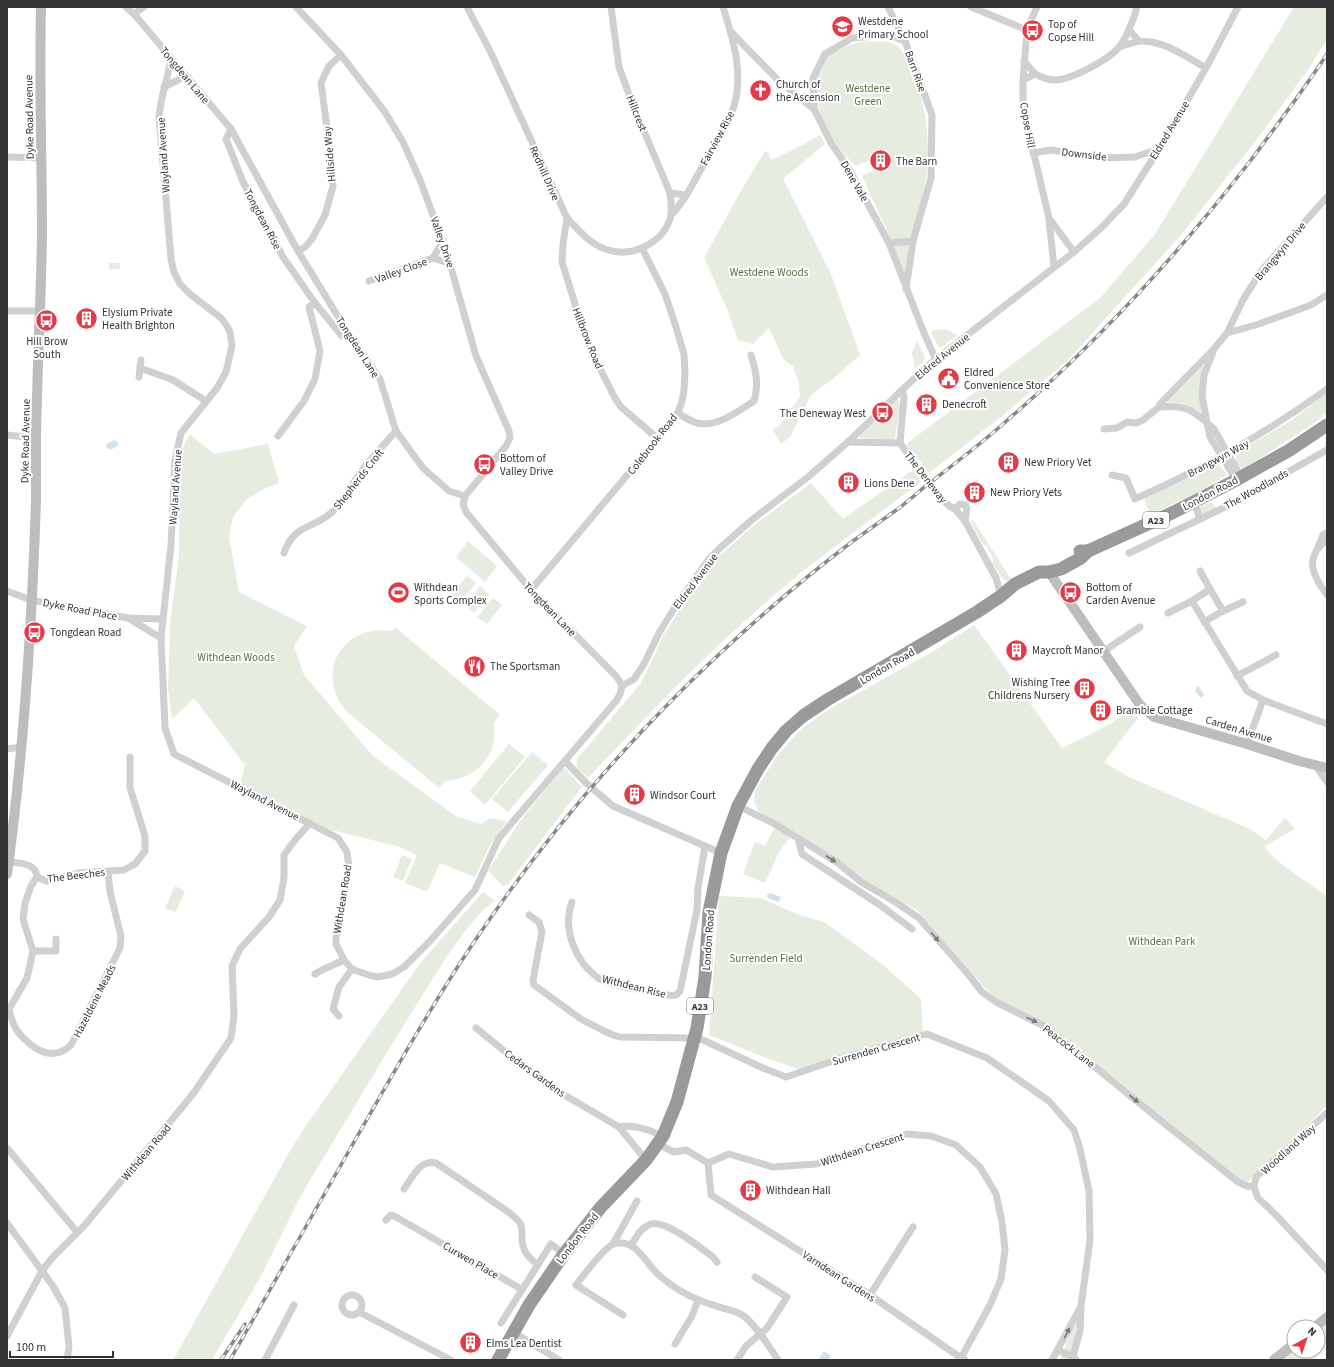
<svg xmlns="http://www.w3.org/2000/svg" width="1334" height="1367" font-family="'Source Sans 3',sans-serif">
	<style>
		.green { fill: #e6ecdf }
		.water { fill: #cfe2ee }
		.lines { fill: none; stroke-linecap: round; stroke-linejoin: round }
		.street { stroke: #d0d0d0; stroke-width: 7 }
		.secondary { stroke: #bdbdbd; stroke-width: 10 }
		.highway { stroke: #9a9a9a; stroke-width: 13 }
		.rail-casing { stroke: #888; stroke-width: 3.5 }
		.rail { stroke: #fff; stroke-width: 2; stroke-dasharray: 6; stroke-linecap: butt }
		.oneway { fill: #7a7a7a }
		.labels { text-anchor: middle; stroke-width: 4; stroke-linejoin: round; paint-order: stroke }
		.shield { fill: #fff; stroke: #707070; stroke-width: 1 }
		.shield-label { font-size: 10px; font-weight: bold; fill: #333 }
		.poi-label { font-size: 11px; fill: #333; stroke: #fff; text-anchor: start }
		.street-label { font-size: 11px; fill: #333; stroke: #fff }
		.park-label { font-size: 11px; fill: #56703f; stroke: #fff }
	</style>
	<rect width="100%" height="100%" fill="#fff"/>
	<g class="green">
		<polygon points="1294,7 1327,7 1327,39 1312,64 1261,134 1182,234 1068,360 1001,417 929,473 906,444 961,403 1100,298 1155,234"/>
		<path d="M861,42C870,42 882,40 891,43C904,47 911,64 915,76C925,105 930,138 927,169C924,196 915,222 909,249C907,258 907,267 905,276L890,237L862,176L890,162L887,153L856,166C849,159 842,153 837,145C823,125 807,91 821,67C824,64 826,57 829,55C838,48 851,45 861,42Z"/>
		<polygon points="820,135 825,144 783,179 831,274 860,355 834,378 811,395 790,437 781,444 773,430 780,425 800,397 799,383 793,366 784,360 769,328 753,344 738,340 727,309 704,258 739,194 765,151 768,153 771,160 802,145"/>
		<rect x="109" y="263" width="11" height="6"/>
		<polygon points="938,329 948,330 957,335 956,336 941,347 938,346 931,332"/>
		<polygon points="917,340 925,358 923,362 915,369 912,353"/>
		<path d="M1203,366C1199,384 1199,396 1202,414L1185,404L1167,402Z"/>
		<path d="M1327,393V413L1310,426L1243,469C1236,464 1234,460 1238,452L1292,420Z"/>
		<polygon points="898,399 900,403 895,439 894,440 860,438 860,434"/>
		<polygon points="190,434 214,454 268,444 279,483 264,489 247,499 233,517 229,537 239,592 307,626 294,646 304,675 373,756 456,816 481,824 490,818 507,821 489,847 475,877 440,863 427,892 405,883 417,855 400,847 328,829 240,784 245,765 194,698 172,719 168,689 170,624 179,555 180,472 183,447"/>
		<polygon points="1218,463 1227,475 1192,495 1150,515 1144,499"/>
		<path d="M913,470L921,482C881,512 841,541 802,572C725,634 656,706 588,778C582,773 574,768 577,759L641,683L663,636L702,575L719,556L753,526L811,483L843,519Z"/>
		<polygon points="1211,502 1217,509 1204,514 1201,513 1199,507"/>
		<polygon points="973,520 1011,579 1007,581 1003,579 992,563 994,560 986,545 983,545 971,522"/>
		<polygon points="468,541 497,566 485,582 456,557"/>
		<polygon points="467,576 476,583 461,602 451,595"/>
		<polygon points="480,586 489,594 474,613 465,605"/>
		<polygon points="493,598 502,605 487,624 477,617"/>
		<path d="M974,625L1062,748L1103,728L1132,709L1138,718L1104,762L1129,777L1250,829L1266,840L1285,818L1295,829L1265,846C1267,857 1316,888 1327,896V1106L1247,1183L1241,1182L1057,1031L1044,1023L1025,1013L997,1000L986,989L917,910L861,879L759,812L754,801L755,791L777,756L801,729L831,708L932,652Z"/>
		<path d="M395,627L500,715L494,723C498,756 477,779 445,781L439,788L346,711C314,672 343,623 392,631Z"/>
		<polygon points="509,744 525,757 485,805 470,791"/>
		<polygon points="532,752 548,765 508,812 492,799"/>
		<polygon points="564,767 582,787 508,884 503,886 488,871 520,821"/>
		<polygon points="775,827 791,836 779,852 765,883 743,874 755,842 765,846"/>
		<polygon points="402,855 412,859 403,881 393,877"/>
		<polygon points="175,886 185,891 176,912 165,908"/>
		<polygon points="483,892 495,901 483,910 466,930 447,956 397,1036 301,1195 261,1276 212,1360 173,1360 291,1149 305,1127 421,962"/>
		<polygon points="719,896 760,898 799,915 824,922 882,964 921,999 923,1035 798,1069 766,1058 709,1035"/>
		<polygon points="1081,1306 1071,1360 1060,1360"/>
		<polygon points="1327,1322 1327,1349 1313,1360 1279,1360 1294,1348 1294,1351 1318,1351 1318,1329"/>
	</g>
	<g class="water">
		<path d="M114,440L118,442V445C114,448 111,451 107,448L106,444Z"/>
		<polygon points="1197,686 1199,687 1204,695 1201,698 1195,691"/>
		<polygon points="770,893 781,897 779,902 768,898 767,895"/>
		<polygon points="824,1351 831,1356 828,1360 818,1360"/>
	</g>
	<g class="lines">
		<g class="street">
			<polyline points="126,7 134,14 231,129 298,251 348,333 380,379 396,431 423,468 449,491 465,496"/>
			<path d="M467,7L491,53L567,218C578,230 591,245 608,250C633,258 665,242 671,215C672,207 671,200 670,193L631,100L619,67L611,7"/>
			<polyline points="888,7 905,41"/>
			<polyline points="971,7 1027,30"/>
			<polyline points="1037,7 1027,30 1023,80 1023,108 1049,218 1074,252"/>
			<polyline points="134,14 144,7"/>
			<path d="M1129,30L1139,41C1166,41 1183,55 1206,68"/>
			<polyline points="731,32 779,81 814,109 831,143 849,169 889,243 924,333 936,360"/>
			<polyline points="1119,47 1139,41"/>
			<path d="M171,58C168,78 161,96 159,116L171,259L174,272L180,284L190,294L221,318L227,326L230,332L232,346L226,372L217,388L181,433L175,460L171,545L161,638L165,728L174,754L338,838L347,852L349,868L336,938V944L344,960L352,969L357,971L372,976L378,977L392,974L404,967L430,941L475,890L499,838L616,701C627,685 620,680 608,668L531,590L466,512L463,504L465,496L506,446L510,438L509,431L476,356L446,250L420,180L403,142L385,112L341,55L296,7"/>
			<polyline points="1024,61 1035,74"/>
			<path d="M1023,80L1035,74C1041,77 1048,80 1055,80C1071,80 1110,59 1120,46C1128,35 1133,21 1137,7"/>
			<polyline points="164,87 186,76"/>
			<polyline points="814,109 813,78 825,54 852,38 888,35 905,41 932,115 931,178 913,241 906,289"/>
			<polyline points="231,129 226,139 243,182 283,257 315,303 342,336 348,333"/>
			<polyline points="1033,153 1051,150 1100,158 1135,157 1159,149"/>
			<polyline points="7,157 42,158"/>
			<polyline points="670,193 686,195"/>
			<path d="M671,215C685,201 694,181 704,164C715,145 727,127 734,106C744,73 733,39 723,7"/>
			<polyline points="567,218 563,244 562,262 584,333 593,355 615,398 621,407 657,438"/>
			<polyline points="1049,220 1054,267"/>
			<polyline points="889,243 913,241"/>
			<polyline points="298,251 305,247 312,239 325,215 333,186 330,150 321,83 329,66 341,55"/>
			<polyline points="433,258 443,241"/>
			<polyline points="369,281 433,258 451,264"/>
			<polyline points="7,311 41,311"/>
			<polyline points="1227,333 1259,324 1311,305 1327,295"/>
			<polyline points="1213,352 1204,375 1202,396 1210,437 1236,480"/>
			<polyline points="141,360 140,368 173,380 206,401"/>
			<polyline points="139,377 140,368"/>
			<path d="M678,413C684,417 690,421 697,423C717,428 738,411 754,401C759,384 756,371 751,355"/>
			<polyline points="1104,429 1117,428 1127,422 1136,423 1143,420 1159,407"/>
			<polyline points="7,435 36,438"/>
			<polyline points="278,436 304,401 315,379 320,351 309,307 315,303"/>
			<polyline points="848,442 900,443 904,397 902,390"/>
			<polyline points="900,443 937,494 949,506 955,509 965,521 996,578 1001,596"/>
			<path d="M1112,475L1126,478L1135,499C1203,469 1267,433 1327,389"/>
			<path d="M1241,477L1214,429C1194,411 1187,404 1159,407L1161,403L1214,349L1227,333L1244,298L1262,270L1327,197"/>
			<polyline points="1194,502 1200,519"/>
			<polyline points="955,509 960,504 965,505 967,508 965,521"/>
			<path d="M1327,540C1303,558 1313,576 1327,595"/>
			<polyline points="1318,547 1323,535 1327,533"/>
			<path d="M284,553C294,524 311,530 331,513C343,503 349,489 358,476C369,460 383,446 396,431"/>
			<polyline points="1129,553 1221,509 1327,450"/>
			<polyline points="1200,571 1210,589"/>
			<polyline points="531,590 639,461 678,413 682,401 684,390 685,373 684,354 675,324 665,294 642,248"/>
			<polyline points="7,591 31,600 128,618"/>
			<polyline points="1223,611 1243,602"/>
			<polyline points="1168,613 1192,601"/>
			<polyline points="1204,622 1223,611 1210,589 1192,601 1247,691 1263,700 1247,744"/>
			<polyline points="161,638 128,618 162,619"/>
			<polyline points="1104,651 1140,627"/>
			<polyline points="1237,676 1276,655"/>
			<polyline points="622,686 634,679 644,664 659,633 675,607 709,559 721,547 753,519 808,477 848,442 902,390 930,364 1074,252 1101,228 1124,204 1159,149 1206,68 1238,7"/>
			<polyline points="1263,700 1327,724"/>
			<polyline points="7,749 21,747"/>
			<polyline points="565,761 586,783 613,806 721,853"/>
			<polyline points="1315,765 1327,782"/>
			<polyline points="738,806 775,824 838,863 861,882 897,903 919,918 968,974 982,992 996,1002 1046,1027 1160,1120 1238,1182 1247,1186 1254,1187"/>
			<polyline points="798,838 802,854 880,905 912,929"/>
			<path d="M9,862C20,863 36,863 37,877L47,881L79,873L124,870L135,864L145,851V836L130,788V757"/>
			<path d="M37,877L31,886L25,903L23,919L33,951L27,978L9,1009C11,1017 13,1026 18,1032C32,1049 52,1063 71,1045L120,948L121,936L110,892L108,872"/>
			<path d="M572,902C562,929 575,961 598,978C609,985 632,988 645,991C652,992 670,997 676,995C677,994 679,992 680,991L697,910L698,888L705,846"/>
			<polyline points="529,915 539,922 542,932 533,980 534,985 581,1019 602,1030 613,1035 620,1037 694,1038 703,1040 763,1068 786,1077 839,1059 927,1034 987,1058 1049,1101 1074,1130 1080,1149 1089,1191 1090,1240 1081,1306 1080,1331 1072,1360"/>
			<polyline points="33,951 56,951 56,939"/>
			<path d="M315,974C324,968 334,965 344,960"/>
			<polyline points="339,1016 333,1009 339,987 352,969"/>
			<polyline points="476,1028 514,1059 549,1086 619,1127 646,1160"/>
			<path d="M619,1127C634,1124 649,1130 663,1136"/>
			<polyline points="658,1144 674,1152 686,1150 708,1163"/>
			<polyline points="7,1148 77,1232"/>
			<polyline points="1254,1187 1258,1198 1275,1214 1327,1270"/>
			<polyline points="1254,1187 1256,1177 1327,1113"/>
			<path d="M404,1189C412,1178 420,1159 436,1163L510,1213C514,1217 519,1220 521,1225C522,1229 522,1234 522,1238C522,1251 528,1257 538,1265"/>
			<polyline points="386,1220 391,1215 396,1217 521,1289"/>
			<polyline points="7,1223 53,1286 65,1308 69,1347 67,1360"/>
			<polyline points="613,1244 637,1201"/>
			<path d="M632,1244C637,1236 641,1227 651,1224C665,1219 701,1248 713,1257L717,1262"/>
			<circle cx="352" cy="1305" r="10"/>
			<polyline points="870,1295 913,1227"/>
			<polyline points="359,1312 451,1360"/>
			<path d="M623,1315L576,1285C584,1275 602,1250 613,1244C615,1243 619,1243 621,1243C638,1243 647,1265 659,1275C674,1289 694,1299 713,1305C721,1308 738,1311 744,1316C758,1328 768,1345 778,1360"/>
			<polyline points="501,1323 551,1244 564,1254"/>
			<polyline points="513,1332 559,1360"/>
			<polyline points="7,1336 42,1271 52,1258 84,1226 193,1094 231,1038 234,1016 232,966 240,949 269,917 280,900 284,878 284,855 295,840 310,823"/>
			<polyline points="675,1344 692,1316 698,1300"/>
			<polyline points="1058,1350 1073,1357 1076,1360"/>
			<polyline points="961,1358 990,1305 1001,1279 1005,1250 1002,1222 996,1194 980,1167 956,1145 931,1136 907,1134 816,1164 773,1167 729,1154 708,1163 711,1195 870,1295 961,1358 965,1360"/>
			<polyline points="265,1360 294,1305"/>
			<polyline points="737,1360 746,1346 767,1328 787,1297 755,1277"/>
			<polyline points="1052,1360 1080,1308"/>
		</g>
		<g class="secondary">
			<polyline points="1049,572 1140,705 1154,717 1247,744 1299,761 1327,768"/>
			<path d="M7,874C24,750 32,625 36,500C36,480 36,459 36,439C37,371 41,302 42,234C42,158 39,83 41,7"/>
			<polyline points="1315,1327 1327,1317"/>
			<polyline points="1274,1360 1294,1344"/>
		</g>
		<g class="highway">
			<polyline points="1080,551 1088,551 1174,512 1236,480 1288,451 1327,425"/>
			<polyline points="498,1360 529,1305 564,1254 601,1207 646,1160 663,1136 677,1102 697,1028 705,977 709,912 721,853 738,806 758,769 772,748 786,731 803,716 827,700 977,612 1001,596 1015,584 1039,572 1049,572 1061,569 1081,558 1088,551"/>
		</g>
		<defs>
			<g id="rail">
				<polyline points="221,1360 245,1324"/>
				<path d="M230,1360C271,1287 313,1215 354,1142C393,1074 431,1006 474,942C534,853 602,770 677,695C732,640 791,588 853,541C867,531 881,521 895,511C905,504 913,497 922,489C949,468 977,447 1003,424C1095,345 1177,256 1251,160C1277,125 1303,91 1327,54"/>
			</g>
		</defs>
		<use href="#rail" class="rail-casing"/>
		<use href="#rail" class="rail"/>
	</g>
	<defs><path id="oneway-solid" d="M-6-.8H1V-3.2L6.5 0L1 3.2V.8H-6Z"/></defs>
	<g class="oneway">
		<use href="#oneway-solid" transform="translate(831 859) rotate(33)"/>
		<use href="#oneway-solid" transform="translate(935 937) rotate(49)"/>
		<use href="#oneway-solid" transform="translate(1032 1020) rotate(26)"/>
		<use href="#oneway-solid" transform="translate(1134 1099) rotate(39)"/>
		<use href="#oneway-solid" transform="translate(1067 1333) rotate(-62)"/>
	</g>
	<defs>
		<symbol id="school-disc" viewBox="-11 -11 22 22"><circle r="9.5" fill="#e63946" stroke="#fff"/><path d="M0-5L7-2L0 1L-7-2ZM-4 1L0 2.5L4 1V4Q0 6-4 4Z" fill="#fff"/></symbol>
		<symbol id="bus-disc" viewBox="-11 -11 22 22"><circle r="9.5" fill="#e63946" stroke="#fff"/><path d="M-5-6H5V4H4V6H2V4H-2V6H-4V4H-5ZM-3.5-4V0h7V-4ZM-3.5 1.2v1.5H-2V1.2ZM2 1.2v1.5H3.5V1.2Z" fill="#fff"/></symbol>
		<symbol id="church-disc" viewBox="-11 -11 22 22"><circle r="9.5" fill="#e63946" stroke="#fff"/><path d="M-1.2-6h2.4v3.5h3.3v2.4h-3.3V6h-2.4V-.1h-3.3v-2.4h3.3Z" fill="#fff"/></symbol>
		<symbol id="building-disc" viewBox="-11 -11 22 22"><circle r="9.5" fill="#e63946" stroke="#fff"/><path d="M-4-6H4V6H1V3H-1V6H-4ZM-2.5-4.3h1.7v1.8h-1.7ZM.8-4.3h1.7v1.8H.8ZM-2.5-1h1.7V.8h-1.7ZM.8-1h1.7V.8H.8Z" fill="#fff"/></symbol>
		<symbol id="civic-disc" viewBox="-11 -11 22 22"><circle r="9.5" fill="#e63946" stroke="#fff"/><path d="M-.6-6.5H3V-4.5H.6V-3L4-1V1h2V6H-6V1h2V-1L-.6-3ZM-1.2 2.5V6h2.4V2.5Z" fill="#fff"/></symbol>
		<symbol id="stadium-disc" viewBox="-11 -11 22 22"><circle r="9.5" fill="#e63946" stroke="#fff"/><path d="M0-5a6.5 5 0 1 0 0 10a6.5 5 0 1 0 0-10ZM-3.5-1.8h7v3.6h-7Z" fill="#fff"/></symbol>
		<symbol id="restaurant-disc" viewBox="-11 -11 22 22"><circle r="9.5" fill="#e63946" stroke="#fff"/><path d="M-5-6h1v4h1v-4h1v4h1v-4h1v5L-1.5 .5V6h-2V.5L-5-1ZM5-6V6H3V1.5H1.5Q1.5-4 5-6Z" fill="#fff"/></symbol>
	</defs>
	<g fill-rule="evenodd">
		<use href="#school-disc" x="830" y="14" width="25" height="25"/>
		<use href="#bus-disc" x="1020" y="18" width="25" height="25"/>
		<use href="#church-disc" x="748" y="78" width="25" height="25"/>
		<use href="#building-disc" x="868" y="148" width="25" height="25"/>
		<use href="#building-disc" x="74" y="306" width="25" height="25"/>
		<use href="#bus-disc" x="34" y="308" width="25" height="25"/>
		<use href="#civic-disc" x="936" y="366" width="25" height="25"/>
		<use href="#building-disc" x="914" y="392" width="25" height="25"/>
		<use href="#bus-disc" x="870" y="400" width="25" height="25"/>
		<use href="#building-disc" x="996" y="450" width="25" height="25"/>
		<use href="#bus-disc" x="472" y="452" width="25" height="25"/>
		<use href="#building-disc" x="836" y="470" width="25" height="25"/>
		<use href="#building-disc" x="962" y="480" width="25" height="25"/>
		<use href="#stadium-disc" x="386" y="580" width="25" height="25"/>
		<use href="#bus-disc" x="1058" y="580" width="25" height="25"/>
		<use href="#bus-disc" x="22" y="620" width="25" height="25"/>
		<use href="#building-disc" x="1004" y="638" width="25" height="25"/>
		<use href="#restaurant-disc" x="462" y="654" width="25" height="25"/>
		<use href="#building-disc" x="1072" y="676" width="25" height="25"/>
		<use href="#building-disc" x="1088" y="698" width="25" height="25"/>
		<use href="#building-disc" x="622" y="782" width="25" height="25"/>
		<use href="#building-disc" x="738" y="1178" width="25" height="25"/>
		<use href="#building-disc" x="458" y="1330" width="25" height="25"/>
	</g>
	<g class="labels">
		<g class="shield">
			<rect x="1143" y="512" width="26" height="16" rx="3"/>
			<rect x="687" y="998" width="26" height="16" rx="3"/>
		</g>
		<g class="shield-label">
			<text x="1156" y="524">A23</text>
			<text x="700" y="1010">A23</text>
		</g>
		<g class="poi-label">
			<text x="858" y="25">Westdene<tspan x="858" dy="13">Primary School</tspan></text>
			<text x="1048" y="28">Top of<tspan x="1048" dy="13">Copse Hill</tspan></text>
			<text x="776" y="88">Church of<tspan x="776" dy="13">the Ascension</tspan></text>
			<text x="896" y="165">The Barn</text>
			<text x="102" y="316">Elysium Private<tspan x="102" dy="13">Health Brighton</tspan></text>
			<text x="47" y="345" text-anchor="middle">Hill Brow<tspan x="47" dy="13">South</tspan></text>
			<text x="964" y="376">Eldred<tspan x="964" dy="13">Convenience Store</tspan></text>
			<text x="942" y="408">Denecroft</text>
			<text x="866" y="417" text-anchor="end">The Deneway West</text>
			<text x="500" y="462">Bottom of<tspan x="500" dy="13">Valley Drive</tspan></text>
			<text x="1024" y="466">New Priory Vet</text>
			<text x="864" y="487">Lions Dene</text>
			<text x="990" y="496">New Priory Vets</text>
			<text x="414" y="591">Withdean<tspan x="414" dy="13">Sports Complex</tspan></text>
			<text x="1086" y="591">Bottom of<tspan x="1086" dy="13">Carden Avenue</tspan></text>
			<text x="50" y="636">Tongdean Road</text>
			<text x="1032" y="654">Maycroft Manor</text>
			<text x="490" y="670">The Sportsman</text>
			<text x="1070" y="686" text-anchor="end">Wishing Tree<tspan x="1070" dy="13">Childrens Nursery</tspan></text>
			<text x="1116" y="714">Bramble Cottage</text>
			<text x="650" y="799">Windsor Court</text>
			<text x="766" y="1194">Withdean Hall</text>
			<text x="486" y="1347">Elms Lea Dentist</text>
		</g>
		<g class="street-label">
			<text transform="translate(916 71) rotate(70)" y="4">Barn Rise</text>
			<text transform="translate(185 75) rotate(50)" y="4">Tongdean Lane</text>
			<text transform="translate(637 113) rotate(68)" y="4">Hillcrest</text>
			<text transform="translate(29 117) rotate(-91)" y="4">Dyke Road Avenue</text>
			<text transform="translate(1028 125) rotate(80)" y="4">Copse Hill</text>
			<text transform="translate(1169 130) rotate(-59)" y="4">Eldred Avenue</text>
			<text transform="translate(717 138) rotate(-62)" y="4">Fairview Rise</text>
			<text transform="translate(329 154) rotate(-95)" y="4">Hillside Way</text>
			<text transform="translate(1084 154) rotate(7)" y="4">Downside</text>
			<text transform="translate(163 155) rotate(-94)" y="4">Wayland Avenue</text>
			<text transform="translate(545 173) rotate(66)" y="4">Redhill Drive</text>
			<text transform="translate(855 181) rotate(60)" y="4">Dene Vale</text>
			<text transform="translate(263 219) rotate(62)" y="4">Tongdean Rise</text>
			<text transform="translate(443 242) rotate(71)" y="4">Valley Drive</text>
			<text transform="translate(1280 251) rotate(-50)" y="4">Brangwyn Drive</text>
			<text transform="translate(401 270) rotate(-20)" y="4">Valley Close</text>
			<text transform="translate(588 338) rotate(68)" y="4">Hillbrow Road</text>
			<text transform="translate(358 347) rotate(57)" y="4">Tongdean Lane</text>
			<text transform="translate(942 356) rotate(-39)" y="4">Eldred Avenue</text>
			<text transform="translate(25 441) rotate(-89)" y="4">Dyke Road Avenue</text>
			<text transform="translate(652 444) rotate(-52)" y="4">Colebrook Road</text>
			<text transform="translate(1218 458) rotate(-28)" y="4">Brangwyn Way</text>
			<text transform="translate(926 477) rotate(52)" y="4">The Deneway</text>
			<text transform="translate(358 479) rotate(-52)" y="4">Shepherds Croft</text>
			<text transform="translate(175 487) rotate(-86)" y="4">Wayland Avenue</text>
			<text transform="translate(1256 489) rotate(-29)" y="4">The Woodlands</text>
			<text transform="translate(1210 493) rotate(-28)" y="4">London Road</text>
			<text transform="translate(695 581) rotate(-53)" y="4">Eldred Avenue</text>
			<text transform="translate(80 609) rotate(11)" y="4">Dyke Road Place</text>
			<text transform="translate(550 609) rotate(46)" y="4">Tongdean Lane</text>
			<text transform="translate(887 666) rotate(-30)" y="4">London Road</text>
			<text transform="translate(1239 729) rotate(17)" y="4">Carden Avenue</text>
			<text transform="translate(265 800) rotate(27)" y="4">Wayland Avenue</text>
			<text transform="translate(76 875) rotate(-7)" y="4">The Beeches</text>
			<text transform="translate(342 899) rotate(-81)" y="4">Withdean Road</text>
			<text transform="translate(708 940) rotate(-86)" y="4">London Road</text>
			<text transform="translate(634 986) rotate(14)" y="4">Withdean Rise</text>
			<text transform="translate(94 1001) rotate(-63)" y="4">Hazeldene Meads</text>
			<text transform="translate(1069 1046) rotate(38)" y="4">Peacock Lane</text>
			<text transform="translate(876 1049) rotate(-16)" y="4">Surrenden Crescent</text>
			<text transform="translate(535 1073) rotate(36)" y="4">Cedars Gardens</text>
			<text transform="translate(862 1149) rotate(-18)" y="4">Withdean Crescent</text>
			<text transform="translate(1288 1149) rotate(-42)" y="4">Woodland Way</text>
			<text transform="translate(146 1152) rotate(-50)" y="4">Withdean Road</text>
			<text transform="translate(577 1238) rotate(-52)" y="4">London Road</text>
			<text transform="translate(471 1260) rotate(30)" y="4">Curwen Place</text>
			<text transform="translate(839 1276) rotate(33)" y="4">Varndean Gardens</text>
		</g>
		<g class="park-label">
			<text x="868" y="92">Westdene<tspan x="868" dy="13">Green</tspan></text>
			<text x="769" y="276">Westdene Woods</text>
			<text x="236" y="661">Withdean Woods</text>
			<text x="1162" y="945">Withdean Park</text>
			<text x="766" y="962">Surrenden Field</text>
		</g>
	</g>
	<rect width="1334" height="1367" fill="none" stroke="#333333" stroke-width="16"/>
	<g transform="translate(1306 1339) rotate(40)"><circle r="19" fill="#ffffff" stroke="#adadad"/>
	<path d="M0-3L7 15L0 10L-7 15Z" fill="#e63946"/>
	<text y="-6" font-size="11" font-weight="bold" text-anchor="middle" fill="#333333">N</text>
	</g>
	<path d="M10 1351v6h103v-6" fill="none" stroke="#333333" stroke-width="2"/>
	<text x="16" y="1351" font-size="12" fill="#333333" stroke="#ffffff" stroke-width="3" paint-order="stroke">100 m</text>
</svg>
